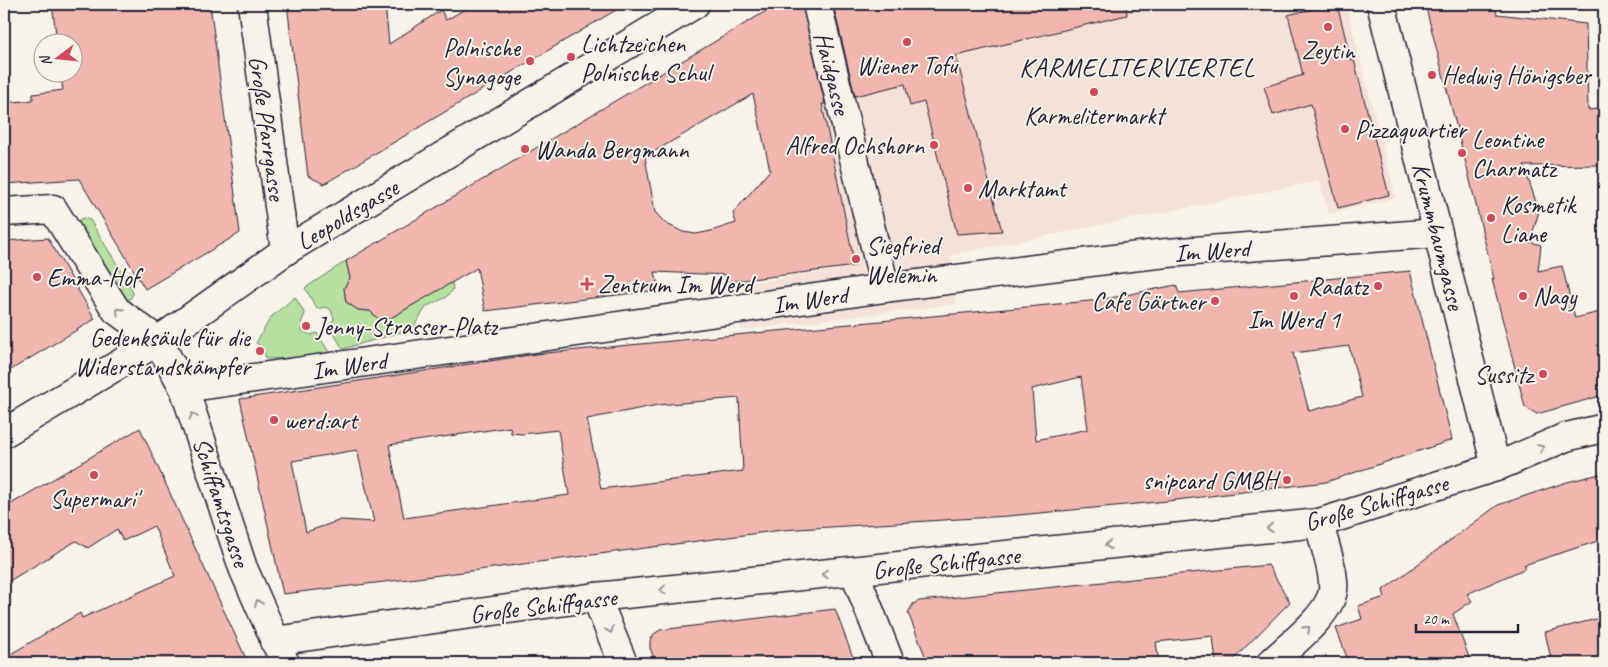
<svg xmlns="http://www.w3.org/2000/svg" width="1608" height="667" font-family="Caveat,sans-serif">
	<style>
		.built { fill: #f5e1d7 }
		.green { fill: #b5e09e; stroke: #6c816c }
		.building { fill: #f1b6ae; stroke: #22223b; fill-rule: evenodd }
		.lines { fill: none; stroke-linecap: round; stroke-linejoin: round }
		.street-casing { stroke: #22223b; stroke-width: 31 }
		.street { stroke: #f7f3e8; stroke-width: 28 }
		.oneway { stroke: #97959a }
		.poi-dot { fill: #d1495b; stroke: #f7f3e8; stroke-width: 2 }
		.labels { text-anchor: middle; stroke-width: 4; stroke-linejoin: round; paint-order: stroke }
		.poi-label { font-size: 25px; fill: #22223b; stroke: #f7f3e8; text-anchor: start }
		.street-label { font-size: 25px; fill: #22223b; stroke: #f7f3e8 }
		.neighbourhood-label { font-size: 26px; letter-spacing: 1px; fill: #22223b; stroke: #f7f3e8 }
	</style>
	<rect width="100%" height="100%" fill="#f7f3e8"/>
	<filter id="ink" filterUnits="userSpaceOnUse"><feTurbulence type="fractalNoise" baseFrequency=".02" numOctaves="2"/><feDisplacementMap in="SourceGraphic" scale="10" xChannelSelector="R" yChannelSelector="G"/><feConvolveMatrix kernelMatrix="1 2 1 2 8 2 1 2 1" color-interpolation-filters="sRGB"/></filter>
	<g filter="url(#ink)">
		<polygon class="built" points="801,4 1346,4 1396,198 1329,214 1319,181 951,255 956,304 741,330 731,286 855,266"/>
		<g class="green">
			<polygon points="84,218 90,220 131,287 133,294 130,299 122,300 77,223 80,219"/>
			<polygon points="346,261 350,278 344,288 346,302 358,310 370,311 382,323 452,282 453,290 445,298 427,306 412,329 343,349 329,326 334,319 331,310 326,307 317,309 305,288"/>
			<polygon points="295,297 305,314 301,323 302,330 310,335 317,333 329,352 314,357 266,359 263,348 256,343 271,317"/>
		</g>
		<g class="building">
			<polygon points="52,4 210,4 240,233 145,289 79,179 4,184 4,103 33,100 33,94 63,90 60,72 72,72 72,42 57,42"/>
			<polygon points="287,4 385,4 389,44 441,10 446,20 474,4 626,4 324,184 308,176"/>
			<path d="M778,4H802L825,104H822L855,266L728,282L726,275L655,272L659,290L485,311L477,268L382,323L370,311L358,310L346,302L344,288L350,278L346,261ZM753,94L770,170L733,213L736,223L711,231L696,234L683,232L665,223L655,212L645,157Z"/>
			<polygon points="833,4 1126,4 1127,15 956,56 1002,231 957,234 924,102 910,106 905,84 855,96"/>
			<polygon points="1333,4 1337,4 1351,60 1354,60 1389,195 1338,208 1311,104 1273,115 1264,87 1303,75 1288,15"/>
			<polygon points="1425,4 1494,4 1497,14 1586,24 1588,110 1600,109 1599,165 1524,166 1539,211 1530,242 1541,245 1538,271 1562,266 1575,318 1604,311 1604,395 1537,414 1525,407 1492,279 1494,279 1467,168"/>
			<polygon points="48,238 95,319 4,374 4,241"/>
			<path d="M1410,271L1452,440L1326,482L1168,501L1008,516L782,530L417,578L283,594L240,399L536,354L1100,300L1176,285L1179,293ZM1349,346L1362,397L1309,411L1293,353ZM1081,377L1088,429L1036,440L1032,389ZM739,398L743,471L601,489L587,419L658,405ZM510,427L511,433L522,434L558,430L569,495L404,518L389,445ZM357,450L374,522L341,520L306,532L292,461Z"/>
			<polygon points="140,428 248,663 4,663 4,658 80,613 82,618 175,576 154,526 123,541 117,529 88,548 76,541 4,584 4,508"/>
			<polygon points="1604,473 1604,539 1524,565 1526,568 1467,594 1472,601 1453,614 1471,663 1349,663 1336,628 1362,619 1358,606 1385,597 1383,590 1498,505 1567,482"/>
			<polygon points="1268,565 1290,602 1230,663 1216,663 1213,636 1156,642 1159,663 928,663 908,613 913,604 919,601"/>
			<polygon points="835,609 855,663 656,663 650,648 650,641 654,634 660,630"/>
			<polygon points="1604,617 1604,663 1552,663 1545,632"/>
		</g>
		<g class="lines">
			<defs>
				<g id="street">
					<polyline points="252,4 285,251"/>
					<polyline points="817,4 885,288"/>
					<polyline points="1381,4 1496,467"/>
					<polyline points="4,212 53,209 116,310 158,341 184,388 243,568 285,663"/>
					<polyline points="184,388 885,288 1130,257 1167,253 1438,233"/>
					<polyline points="4,433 158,341 285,251 695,4"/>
					<polyline points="854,571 890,663"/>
					<polyline points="596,597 623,663"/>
					<polyline points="274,641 596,597 1319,523 1496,467 1566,437 1604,428"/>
					<path d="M1271,663C1289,646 1330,615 1333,590C1335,571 1323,542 1319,523"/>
				</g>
			</defs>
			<use href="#street" class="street-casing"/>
			<use href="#street" class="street"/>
		</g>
		<defs><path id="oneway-chevron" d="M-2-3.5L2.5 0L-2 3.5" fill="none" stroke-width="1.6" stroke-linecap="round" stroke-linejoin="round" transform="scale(1.25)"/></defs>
		<g class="oneway">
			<use href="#oneway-chevron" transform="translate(119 311) rotate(-136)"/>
			<use href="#oneway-chevron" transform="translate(193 416) rotate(-108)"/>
			<use href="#oneway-chevron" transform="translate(1541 448) rotate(-23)"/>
			<use href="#oneway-chevron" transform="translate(1270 528) rotate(174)"/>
			<use href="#oneway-chevron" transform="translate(1108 545) rotate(174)"/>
			<use href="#oneway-chevron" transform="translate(825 574) rotate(174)"/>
			<use href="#oneway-chevron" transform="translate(663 590) rotate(174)"/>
			<use href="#oneway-chevron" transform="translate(258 603) rotate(-113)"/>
			<use href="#oneway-chevron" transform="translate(1307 629) rotate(-44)"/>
			<use href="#oneway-chevron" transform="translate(610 630) rotate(68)"/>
		</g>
	</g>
	<g class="poi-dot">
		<circle cx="1328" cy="27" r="5"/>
		<circle cx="907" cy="42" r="5"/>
		<circle cx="571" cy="57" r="5"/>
		<circle cx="530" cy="61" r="5"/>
		<circle cx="1432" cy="75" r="5"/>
		<circle cx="1094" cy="92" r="5"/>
		<circle cx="1345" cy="129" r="5"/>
		<circle cx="934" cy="145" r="5"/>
		<circle cx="525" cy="149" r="5"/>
		<circle cx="1462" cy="153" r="5"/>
		<circle cx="968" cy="188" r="5"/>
		<circle cx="1491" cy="218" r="5"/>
		<circle cx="856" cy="259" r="5"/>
		<circle cx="37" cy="277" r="5"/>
		<path d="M584.5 276.5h5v5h5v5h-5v5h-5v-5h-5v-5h5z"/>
		<circle cx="1378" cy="286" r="5"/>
		<circle cx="1294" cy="296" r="5"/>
		<circle cx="1523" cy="296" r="5"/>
		<circle cx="1215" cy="301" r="5"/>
		<circle cx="306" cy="326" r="5"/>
		<circle cx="260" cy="351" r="5"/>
		<circle cx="1543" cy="374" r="5"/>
		<circle cx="274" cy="420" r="5"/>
		<circle cx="94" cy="475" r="5"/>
		<circle cx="1287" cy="480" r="5"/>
	</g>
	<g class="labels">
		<g class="poi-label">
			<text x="581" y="52">Lichtzeichen<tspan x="581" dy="29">Polnische Schul</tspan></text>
			<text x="520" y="56" text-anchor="end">Polnische<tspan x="520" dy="29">Synagoge</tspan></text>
			<text x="1328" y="59" text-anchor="middle">Zeytin</text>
			<text x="907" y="74" text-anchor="middle">Wiener Tofu</text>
			<text x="1442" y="84">Hedwig Hönigsber</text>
			<text x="1094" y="124" text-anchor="middle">Karmelitermarkt</text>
			<text x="1355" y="138">Pizzaquartier</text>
			<text x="1472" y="148">Leontine<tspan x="1472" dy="29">Charmatz</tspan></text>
			<text x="924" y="154" text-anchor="end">Alfred Ochshorn</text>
			<text x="535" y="158">Wanda Bergmann</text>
			<text x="978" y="197">Marktamt</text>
			<text x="1501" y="213">Kosmetik<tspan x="1501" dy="29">Liane</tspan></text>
			<text x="866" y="254">Siegfried<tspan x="866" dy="29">Welemin</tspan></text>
			<text x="47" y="286">Emma-Hof</text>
			<text x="598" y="293">Zentrum Im Werd</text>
			<text x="1368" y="295" text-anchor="end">Radatz</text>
			<text x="1533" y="305">Nagy</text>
			<text x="1205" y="310" text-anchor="end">Cafe Gärtner</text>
			<text x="1294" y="328" text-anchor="middle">Im Werd 1</text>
			<text x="316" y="335">Jenny-Strasser-Platz</text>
			<text x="250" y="346" text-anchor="end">Gedenksäule für die<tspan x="250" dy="29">Widerstandskämpfer</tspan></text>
			<text x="1533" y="383" text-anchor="end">Sussitz</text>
			<text x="284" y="429">werd:art</text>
			<text x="1277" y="489" text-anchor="end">snipcard GMBH</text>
			<text x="94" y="507" text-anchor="middle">Supermari'</text>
		</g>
		<g class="street-label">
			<text transform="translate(833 73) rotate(76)" y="9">Haidgasse</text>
			<text transform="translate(268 128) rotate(82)" y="9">Große Pfarrgasse</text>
			<text transform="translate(347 214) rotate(-31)" y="9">Leopoldsgasse</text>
			<text transform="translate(1439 236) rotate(76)" y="9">Krummbaumgasse</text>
			<text transform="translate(1212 250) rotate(-4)" y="9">Im Werd</text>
			<text transform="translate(810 299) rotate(-8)" y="9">Im Werd</text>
			<text transform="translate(349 365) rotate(-8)" y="9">Im Werd</text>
			<text transform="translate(222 502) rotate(72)" y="9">Schiffamtsgasse</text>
			<text transform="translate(1376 502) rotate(-16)" y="9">Große Schiffgasse</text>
			<text transform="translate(946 562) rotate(-6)" y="9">Große Schiffgasse</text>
			<text transform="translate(543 605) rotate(-7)" y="9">Große Schiffgasse</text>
		</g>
		<g class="neighbourhood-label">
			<text x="1137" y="76">KARMELITERVIERTEL</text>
		</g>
	</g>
	<rect width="1608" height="667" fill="none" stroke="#f7f3e8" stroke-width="20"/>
	<rect x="10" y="10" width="1588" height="647" fill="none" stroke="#22223b" stroke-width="2" filter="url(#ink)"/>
	<g transform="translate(58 58) rotate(254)"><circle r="24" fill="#f7f3e8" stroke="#a29fa3"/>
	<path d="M0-4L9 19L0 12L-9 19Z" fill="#d1495b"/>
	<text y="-8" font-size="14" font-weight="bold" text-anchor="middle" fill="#22223b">N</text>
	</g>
	<path d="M1416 624v8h102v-8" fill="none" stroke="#22223b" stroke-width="2.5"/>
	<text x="1423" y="624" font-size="15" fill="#22223b" stroke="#f7f3e8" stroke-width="4" paint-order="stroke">20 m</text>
</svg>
